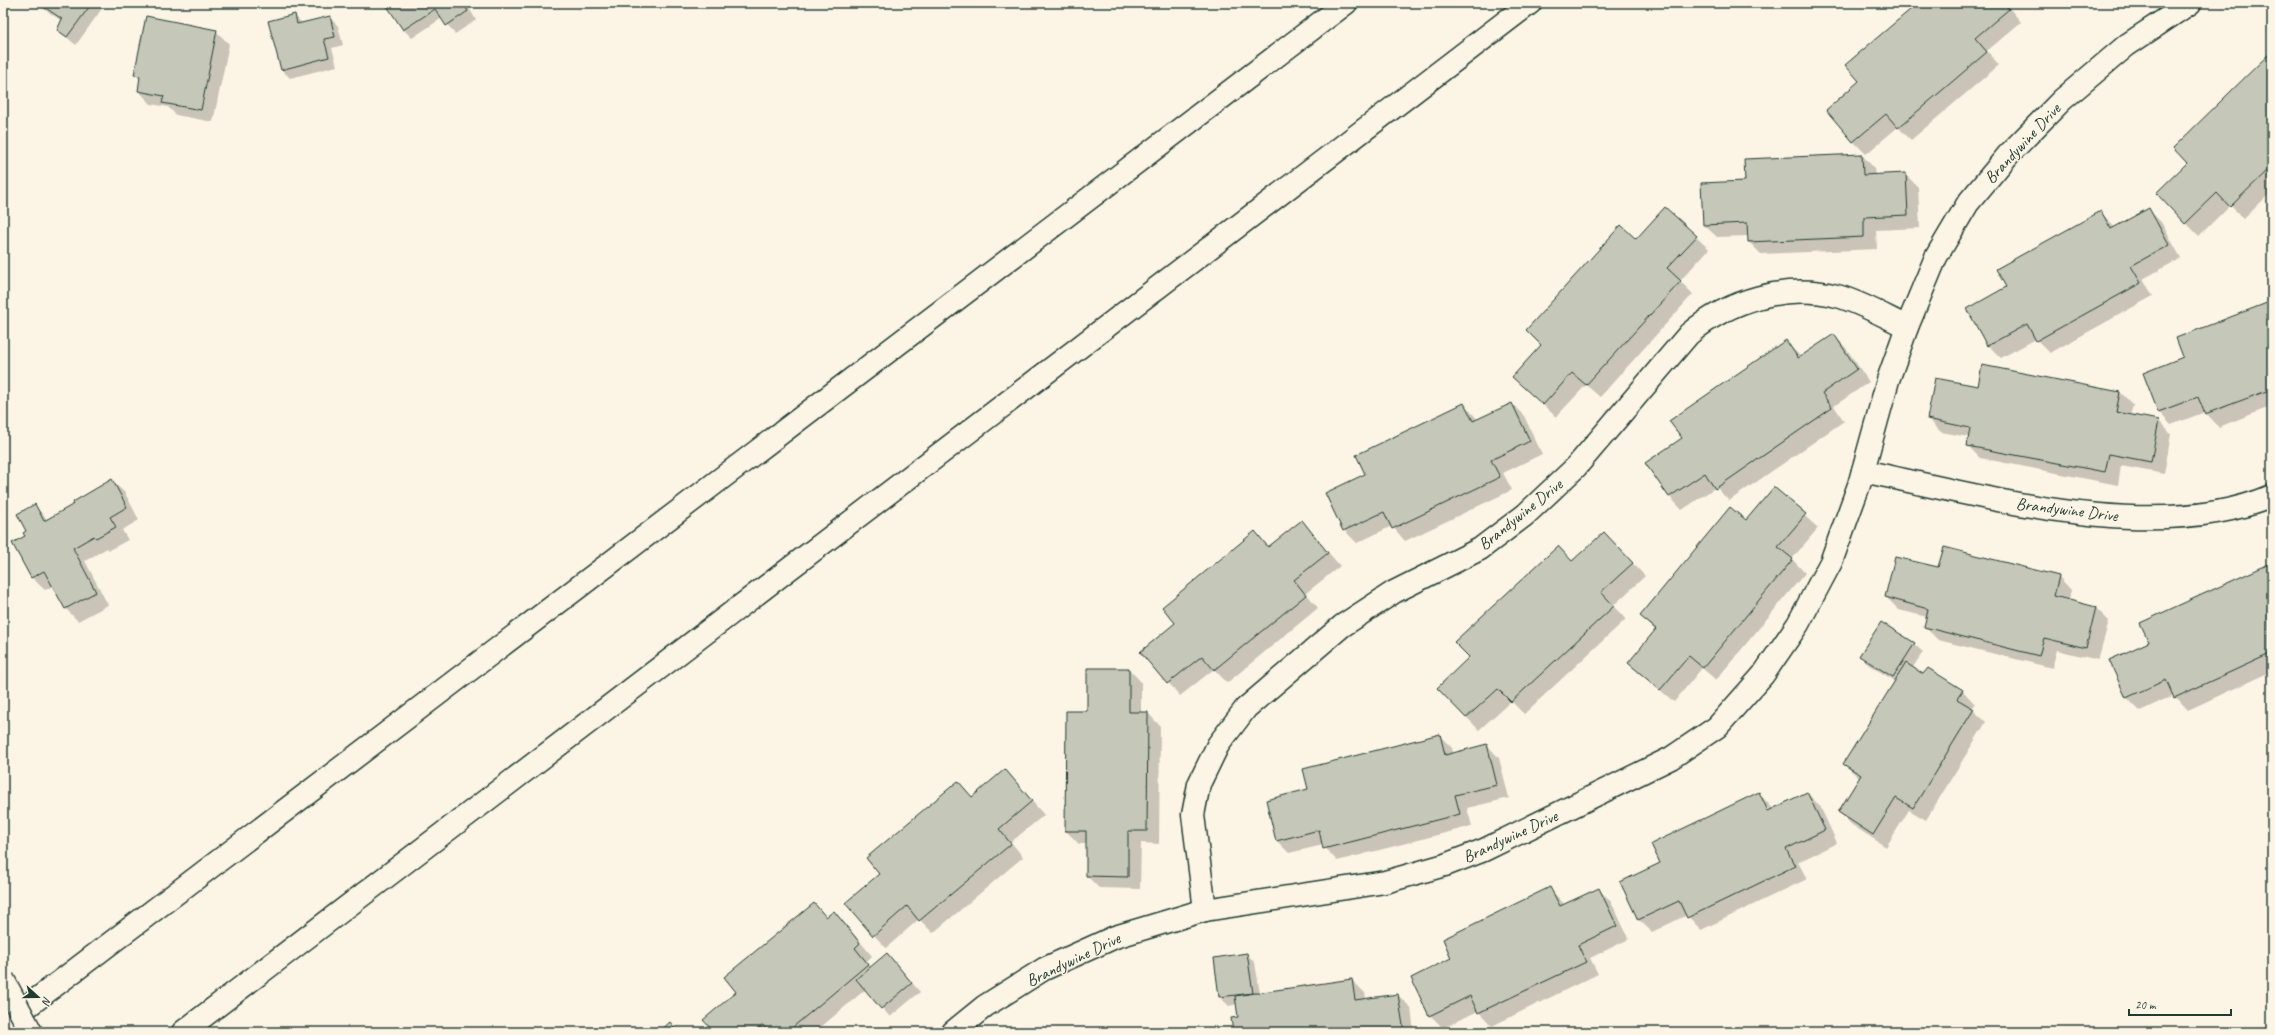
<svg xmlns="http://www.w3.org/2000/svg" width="2275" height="1035" font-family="Caveat,sans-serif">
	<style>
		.shadow { fill: #0003; fill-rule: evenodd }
		.building { fill: #c5c7b9; stroke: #1f3d34 }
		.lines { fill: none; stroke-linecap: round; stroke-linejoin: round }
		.minor-casing { stroke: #1f3d34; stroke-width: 25 }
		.highway-casing { stroke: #1f3d34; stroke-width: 25 }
		.minor { stroke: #fcf5e5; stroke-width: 22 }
		.highway { stroke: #fcf5e5; stroke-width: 22 }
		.minor-bridge-casing { stroke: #1f3d34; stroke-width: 25; stroke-linecap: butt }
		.minor-bridge { stroke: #fcf5e5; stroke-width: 22 }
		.labels { text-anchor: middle; stroke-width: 3; stroke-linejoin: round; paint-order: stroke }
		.street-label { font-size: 17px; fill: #1f3d34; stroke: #fcf5e5 }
	</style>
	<rect width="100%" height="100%" fill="#fcf5e5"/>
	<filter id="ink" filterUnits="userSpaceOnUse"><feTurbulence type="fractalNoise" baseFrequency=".025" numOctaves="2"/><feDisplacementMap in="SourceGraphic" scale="8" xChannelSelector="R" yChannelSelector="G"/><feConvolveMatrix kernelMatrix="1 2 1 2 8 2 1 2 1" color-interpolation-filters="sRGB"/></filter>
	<g filter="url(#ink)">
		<g class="shadow">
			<polygon points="35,3 99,3 103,7 76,45 58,30 62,21"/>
			<polygon points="387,3 466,3 476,20 455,34 442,18 412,38 403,29"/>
			<polygon points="1920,3 1948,3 1950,5 1953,3 2005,3 2021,22 1987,51 1999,65 1911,140 1898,127 1866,154 1853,141 1860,81"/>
			<polygon points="294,15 303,24 329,17 338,26 343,45 332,48 337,66 290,78 282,70"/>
			<polygon points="216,31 229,44 213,122 176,115 168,107 151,104 139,91 141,80 135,74"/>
			<polygon points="2272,53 2272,191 2244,219 2230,205 2199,236 2157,193 2189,163"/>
			<polygon points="1862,155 1874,168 1875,176 1905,174 1918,187 1920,228 1876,230 1877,249 1761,254 1749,242 1748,236 1717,237 1704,225 1746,182"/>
			<polygon points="2149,210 2161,222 2181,258 2143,279 2153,296 2050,353 2036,339 2001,358 1988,345 1969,310 2008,288 2101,212 2115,228"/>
			<polygon points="1696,237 1709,249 1680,281 1693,294 1600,397 1586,385 1556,417 1513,377 1636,241"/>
			<polygon points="2272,302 2272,406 2219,427 2205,412 2171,425 2159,412 2144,374 2185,358"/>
			<polygon points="1834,335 1846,348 1869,382 1834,406 1844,421 1729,501 1716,487 1682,510 1670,497 1647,463 1683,438 1786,342 1801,357"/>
			<polygon points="1979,387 2120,392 2133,405 2130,416 2159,421 2171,434 2164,474 2121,466 2118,485 1980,458 1968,446 1969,437 1941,432 1928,419"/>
			<polygon points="1464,404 1478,420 1512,404 1524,416 1542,454 1503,473 1512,490 1405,541 1392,526 1357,543 1344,530 1366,474"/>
			<polygon points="112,481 125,493 139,520 122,530 128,540 109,550 107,548 85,561 108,605 78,621 66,609 53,586 45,590 32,578 13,543 26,536 35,506 48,520"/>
			<polygon points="1774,488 1818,528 1792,559 1805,573 1716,680 1702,668 1674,702 1629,663 1656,631 1641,616 1746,522"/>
			<polygon points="1302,522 1340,566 1306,593 1318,608 1227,683 1214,669 1180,696 1142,652 1177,623 1255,532 1270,548"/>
			<polygon points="1604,533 1645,576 1613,606 1626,619 1524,714 1511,701 1479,730 1438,688"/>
			<polygon points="2269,565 2272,568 2272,671 2188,710 2174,695 2140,711 2127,698 2110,660 2151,642"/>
			<polygon points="1939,568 2059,577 2071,590 2069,601 2096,608 2109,621 2098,660 2057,650 2052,668 1938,640 1925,627 1927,617 1899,610 1886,597"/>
			<polygon points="1914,644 1923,652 1912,669 1923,676 1928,669 1963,691 1975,704 1972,709 1986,722 1926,820 1909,810 1886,847 1852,825 1839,812 1860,779 1844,764 1895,681 1869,665 1860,656"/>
			<polygon points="1129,669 1141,682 1141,713 1148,713 1160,726 1159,844 1141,843 1140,889 1099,888 1087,876 1087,844 1079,844 1066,831 1088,712"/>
			<polygon points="1439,735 1452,748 1453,753 1487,745 1499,758 1509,798 1467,808 1472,826 1337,861 1323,845 1289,853 1276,840 1309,790"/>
			<polygon points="1005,770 1044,815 1011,842 1023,857 933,933 919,919 886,948 874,935 881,874 958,782 972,797"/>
			<path d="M1759,793L1773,809L1807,793L1820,806L1837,843L1798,862L1807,879L1701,930L1687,915L1652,932L1639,920L1621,883L1662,863ZM1765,807H1768L1771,815H1770Z"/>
			<polygon points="1550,889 1565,905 1598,889 1611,901 1629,939 1590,958 1598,974 1492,1026 1478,1011 1443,1028 1430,1015 1453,959"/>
			<polygon points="814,904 827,918 834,912 846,925 872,956 867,961 871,967 887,954 920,992 890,1017 866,989 815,1032 715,1032 738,992"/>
			<polygon points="1247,954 1255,963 1260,993 1352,980 1365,993 1366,999 1398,995 1411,1008 1414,1032 1234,1032 1239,1018 1237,1004 1229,1006 1220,997 1215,959"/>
		</g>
		<g class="building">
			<polygon points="38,3 92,3 67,37 57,30 62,19"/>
			<polygon points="385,3 463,3 468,11 446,26 435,9 403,30"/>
			<polygon points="1918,3 1948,3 1949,5 1951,3 2004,3 2009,9 1975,38 1987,52 1898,128 1886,114 1853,142 1826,110 1859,81 1845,65"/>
			<polygon points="295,14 297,24 330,16 335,37 324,39 329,57 281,70 268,21"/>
			<polygon points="146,16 217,30 201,110 162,103 164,96 138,91 140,76 134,75"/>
			<polygon points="2272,51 2272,166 2230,207 2217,193 2185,224 2156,193 2187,163 2173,148"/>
			<polygon points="1862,154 1863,175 1906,173 1908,215 1864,217 1864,237 1748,242 1747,223 1703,225 1701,183 1745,181 1744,159"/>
			<polygon points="1665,207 1697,236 1667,268 1681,281 1586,385 1572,373 1543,405 1512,377 1541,345 1526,330 1621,225 1636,239"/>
			<polygon points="2149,208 2169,245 2131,266 2141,283 2036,341 2027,324 1987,346 1967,309 2006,287 1996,269 2101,211 2111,229"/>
			<polygon points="2272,301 2272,389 2205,414 2198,397 2158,412 2143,373 2183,357 2176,338"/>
			<polygon points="1834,334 1857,369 1822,393 1832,408 1715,489 1705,473 1669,497 1645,463 1682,438 1669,421 1786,340 1798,358"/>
			<polygon points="1982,365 2120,392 2116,412 2159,420 2151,462 2109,454 2105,472 1967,446 1970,428 1927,419 1935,378 1978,386"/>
			<polygon points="1464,403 1473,421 1512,403 1530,441 1491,460 1500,477 1392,529 1384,512 1343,531 1325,493 1365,474 1356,455"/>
			<polygon points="112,479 127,507 110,517 116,527 96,538 94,536 73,548 96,592 65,609 44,571 31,578 12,543 25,536 23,533 26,531 17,514 35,504 44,521 74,504 73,502"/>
			<polygon points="1774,487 1806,514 1778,547 1793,559 1703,668 1689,656 1660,690 1628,663 1656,629 1640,616 1730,507 1746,520"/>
			<polygon points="1302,520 1328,553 1294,580 1306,595 1214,670 1202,656 1167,684 1140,652 1175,623 1162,607 1255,531 1268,547"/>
			<polygon points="1604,532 1633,563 1601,592 1614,606 1511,702 1498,689 1466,718 1437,688 1469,657 1454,642 1558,546 1572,561"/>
			<polygon points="1944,547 2059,576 2054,596 2096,607 2086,648 2044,638 2039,656 1924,627 1928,609 1885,597 1895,557 1938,567"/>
			<polygon points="2269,564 2272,571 2272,653 2174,698 2166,680 2126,698 2109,660 2149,642 2140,623"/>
			<polygon points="1881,622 1915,643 1893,677 1859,656"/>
			<polygon points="1906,663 1923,674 1928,668 1963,690 1957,699 1974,709 1913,808 1896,798 1873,835 1838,812 1861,775 1843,764"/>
			<polygon points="1087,668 1129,668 1129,712 1148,712 1147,831 1128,831 1128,877 1086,876 1086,831 1065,831 1066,711 1087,711"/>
			<polygon points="1440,734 1445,755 1487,744 1497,785 1455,795 1460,814 1323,849 1319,830 1276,841 1266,800 1308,789 1303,769"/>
			<polygon points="1005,769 1032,801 999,829 1011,844 919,921 907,906 873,936 845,903 879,874 866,858 958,781 972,797"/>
			<polygon points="1759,792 1768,811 1807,792 1825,830 1786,849 1795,866 1687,918 1679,901 1638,920 1620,882 1660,863 1651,844"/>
			<polygon points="1550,887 1560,906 1599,888 1617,926 1578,945 1586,962 1478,1013 1470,996 1429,1016 1411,978 1451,958 1443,939"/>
			<polygon points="814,903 826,917 834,911 860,943 855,948 868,964 787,1032 769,1032 763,1025 754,1032 714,1032 703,1020 736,992 724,977"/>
			<polygon points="887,953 912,983 881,1009 856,979"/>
			<polygon points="1247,953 1253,993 1219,997 1214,958"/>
			<polygon points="1352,979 1355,1000 1398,994 1404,1032 1233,1032 1231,1018 1238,1017 1235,996"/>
			<polygon points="670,1022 678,1032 659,1032"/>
		</g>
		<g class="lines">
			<defs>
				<g id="minor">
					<path d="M1863,471C1982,496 2156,546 2272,496"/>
					<path d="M1205,910L1193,815L1199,784L1218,745L1246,708L1342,626L1394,592L1480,549L1525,515L1576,467L1689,334C1729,300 1786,283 1837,296C1858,301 1886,317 1907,327"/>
					<polyline points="953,1032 985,1006 1044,969 1115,937 1205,910 1385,882 1445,865 1484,850 1671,758 1717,727 1763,675 1798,624 1831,562 1859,485 1888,380 1907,327 1936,257 1968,203 2008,155 2062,100 2127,45 2190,3"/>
				</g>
				<g id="highway">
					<polyline points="3,1025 1346,3"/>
					<polyline points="183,1032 1530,3"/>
				</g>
			</defs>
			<use href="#minor" class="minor-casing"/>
			<use href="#highway" class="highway-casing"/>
			<use href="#minor" class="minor"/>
			<use href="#highway" class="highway"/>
			<defs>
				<polyline id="minor-bridge" points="3,979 31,1032"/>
			</defs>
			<use href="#minor-bridge" class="minor-bridge-casing"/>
			<use href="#minor-bridge" class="minor-bridge"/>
		</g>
	</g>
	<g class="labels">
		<g class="street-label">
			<text transform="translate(2022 143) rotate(-47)" y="6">Brandywine Drive</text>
			<text transform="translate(2067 509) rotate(7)" y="6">Brandywine Drive</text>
			<text transform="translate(1520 514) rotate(-39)" y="6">Brandywine Drive</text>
			<text transform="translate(1510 836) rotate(-25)" y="6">Brandywine Drive</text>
			<text transform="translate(1073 959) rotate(-26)" y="6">Brandywine Drive</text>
		</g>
	</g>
	<rect width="2275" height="1035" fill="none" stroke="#fcf5e5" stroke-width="16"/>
	<rect x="8" y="8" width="2259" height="1019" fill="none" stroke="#1f3d34" stroke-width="1.5" filter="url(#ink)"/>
	<g transform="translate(38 997) rotate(111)" stroke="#fcf5e5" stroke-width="3" paint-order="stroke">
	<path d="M0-3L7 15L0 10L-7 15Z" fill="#1f3d34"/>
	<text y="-6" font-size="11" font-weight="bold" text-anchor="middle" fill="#1f3d34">N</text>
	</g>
	<path d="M2129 1009v6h102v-6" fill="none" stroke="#1f3d34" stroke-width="2"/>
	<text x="2135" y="1009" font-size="12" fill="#1f3d34" stroke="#fcf5e5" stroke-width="3" paint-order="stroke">20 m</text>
</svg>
